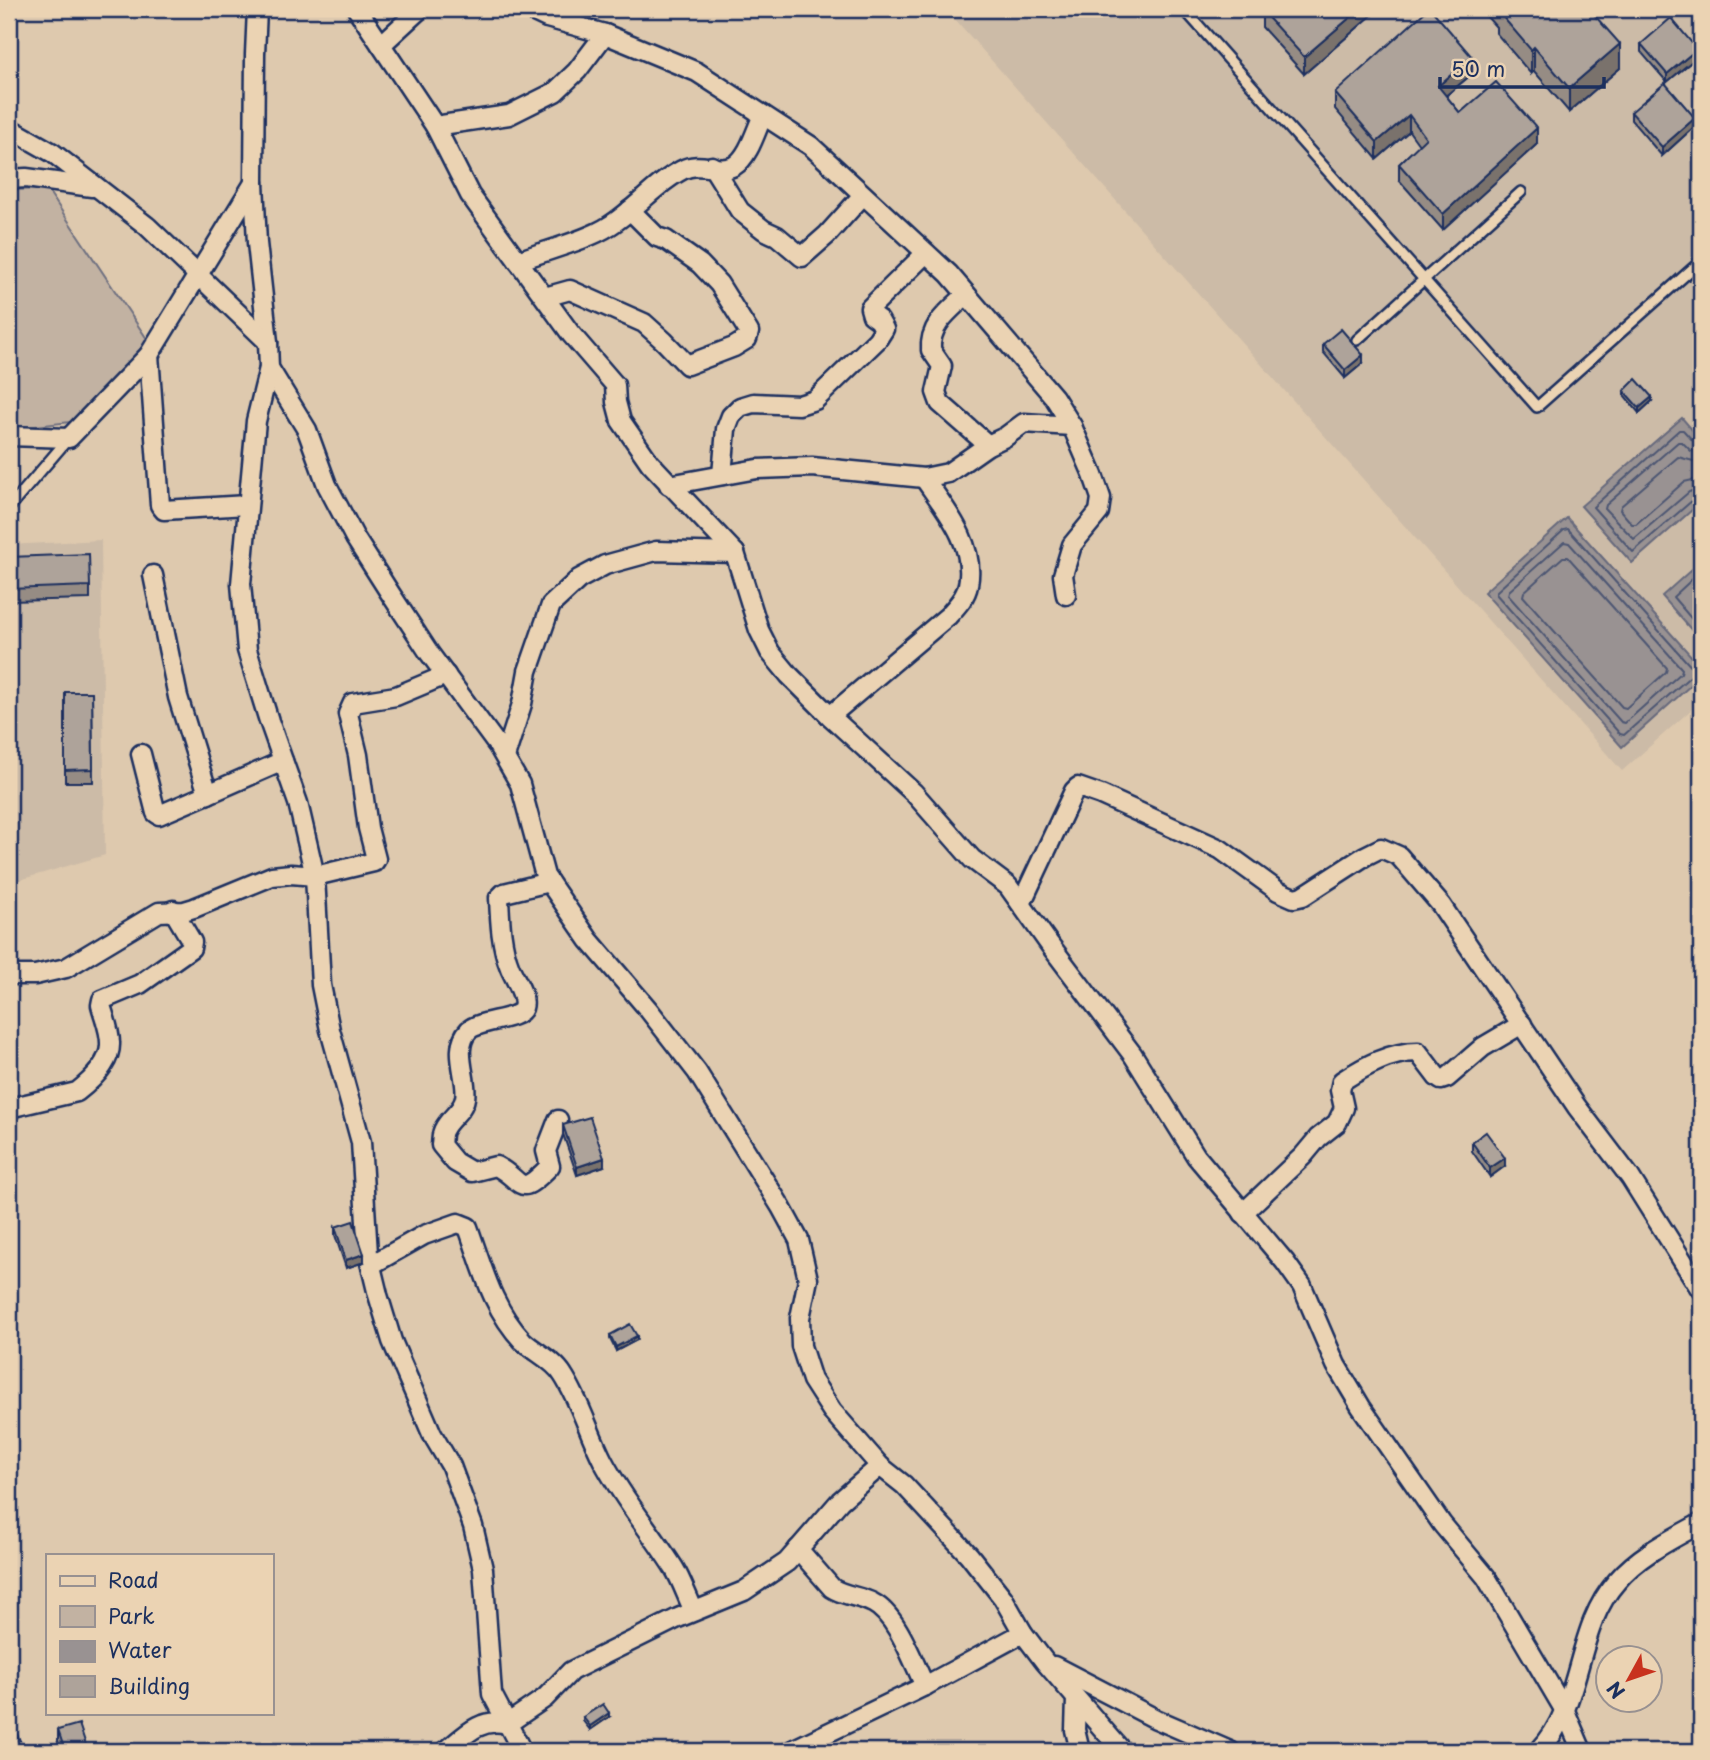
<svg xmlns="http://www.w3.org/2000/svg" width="1710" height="1760" font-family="'Playpen Sans',sans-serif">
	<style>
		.built { fill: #ccbba7 }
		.green { fill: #c2b2a2; stroke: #6e7080; stroke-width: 2 }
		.water { fill: #999292; stroke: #676a7d; stroke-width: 2 }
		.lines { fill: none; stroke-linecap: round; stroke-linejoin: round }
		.shore { stroke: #4d5773; stroke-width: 2 }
		.service-casing { stroke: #1b2f5e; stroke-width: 14 }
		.minor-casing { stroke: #1b2f5e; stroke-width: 23 }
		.service { stroke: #ebd3b3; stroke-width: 9 }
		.minor { stroke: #ebd3b3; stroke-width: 18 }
		.wall { fill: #968c84; stroke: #1b2f5e; stroke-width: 2 }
		.shaded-wall { fill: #7a726c; stroke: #1b2f5e; stroke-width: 2 }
		.building { fill: #aea39a; stroke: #1b2f5e; stroke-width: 2 }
	</style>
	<rect width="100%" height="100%" fill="#dec9ae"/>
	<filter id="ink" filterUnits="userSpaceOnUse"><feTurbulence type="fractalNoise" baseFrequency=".0143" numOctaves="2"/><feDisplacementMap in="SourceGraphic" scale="14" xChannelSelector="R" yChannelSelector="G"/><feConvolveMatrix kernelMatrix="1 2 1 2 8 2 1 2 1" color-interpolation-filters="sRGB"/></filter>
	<g filter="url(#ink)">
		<g class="built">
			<polygon points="946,9 1701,9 1701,701 1622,771"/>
			<polygon points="101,540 105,855 9,883 9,545"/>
		</g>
		<polygon class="green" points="47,189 153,348 97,419 9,429 9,190"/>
		<g class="water">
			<polygon points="1682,418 1701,440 1701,502 1632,563 1581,506"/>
			<polygon points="1567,518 1701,667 1701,676 1622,747 1484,592"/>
			<polygon points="1701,561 1701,641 1662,596"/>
		</g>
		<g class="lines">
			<g class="shore">
				<polyline points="1701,444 1695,443 1683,430 1679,430 1593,507 1633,552 1694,499 1701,497"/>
				<polyline points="1701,453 1691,451 1682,442 1678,442 1606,505 1605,509 1634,539 1689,492 1701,488"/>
				<polyline points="1701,463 1678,457 1621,506 1620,510 1632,524 1636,524 1684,482 1701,478"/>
				<polygon points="1568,529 1694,670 1693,674 1624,735 1620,734 1496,594 1497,591 1564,530"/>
				<polygon points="1564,542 1569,543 1682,669 1681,673 1625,723 1621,722 1508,595 1509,591"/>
				<polygon points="1563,557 1568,557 1667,668 1666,672 1626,708 1622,707 1523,596 1524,592"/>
				<polyline points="1701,571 1673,597 1701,630"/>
			</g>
			<defs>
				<g id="service">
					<polyline points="1184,9 1537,407 1701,261"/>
					<polyline points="1357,340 1521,192"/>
					<polyline points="9,508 68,439"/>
				</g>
				<g id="minor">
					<polyline points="257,9 255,54 254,183 257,243 268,342 269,368 307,430 327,485 355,538 390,593 430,654 498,746 520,784 545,876 589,940 648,1009 697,1072 781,1207 799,1240 808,1279 800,1318 801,1346 812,1380 832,1411 880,1466 904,1485 969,1555 1003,1598 1023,1633 1045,1662 1122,1751"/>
					<polyline points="357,9 435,126 470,195 571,334 615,385 616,402 621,421 650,463 735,553 759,630 770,652 789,675 830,716 914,793 972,859 1008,886 1050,945 1133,1055 1196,1156 1285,1262 1302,1286 1336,1365 1361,1407 1442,1524 1486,1577 1565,1711 1582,1751"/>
					<polyline points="528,9 547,18 605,34 697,72 811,146 949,274 1054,397 1072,426 1093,475 1101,498 1099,512 1072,545 1063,575 1066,595"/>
					<polyline points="381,45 420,9"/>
					<polyline points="435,126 509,115 555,92 577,71 605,34"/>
					<polyline points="9,128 53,153 147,226 268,342"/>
					<polyline points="712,166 740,211 764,230 777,236 802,257 827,235 863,195"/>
					<polyline points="9,179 26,178 92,187"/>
					<path d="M518,261C544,251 588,240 609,226C635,210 655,184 682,170C700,160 719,174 734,166C749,157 756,130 763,115"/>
					<path d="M966,295C949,311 929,325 931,350L942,366L936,392L940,403L988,445"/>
					<polyline points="545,297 570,290 644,323 664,341 687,365 734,347 747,339 749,332 719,284 700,264 666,240 657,237 630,210"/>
					<polyline points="149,355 160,505 164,510 247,505"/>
					<polyline points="269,368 256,421 241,584 247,650 269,721 298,803 315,876 321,985 330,1030 361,1142 368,1254 378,1295 392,1341 432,1434 451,1466 473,1526 483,1569 492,1694 522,1751"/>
					<polyline points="9,436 69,438 149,355 254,183"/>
					<polyline points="722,475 726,429 731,416 740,407 753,403 799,405 815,400 877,340 884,329 879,320 872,315 870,308 926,253"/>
					<polyline points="669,485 757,469 812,467 924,478 948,473 988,445 1005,437 1024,423 1072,426"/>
					<polyline points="153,575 178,697 208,794 283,761"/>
					<path d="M830,716L948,616C956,607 966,597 968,585C976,544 945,509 924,478"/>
					<polyline points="141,754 156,813 159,815 208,794"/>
					<polyline points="505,757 522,704 528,671 551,605 579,579 605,565 656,551 735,553"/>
					<path d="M549,882L504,893L499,898C500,921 501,946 510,968C514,978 527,996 523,1008C519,1020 480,1020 469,1030C451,1048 469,1080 465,1098C463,1111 449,1118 444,1129C441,1133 442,1140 441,1145L455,1162L472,1172L496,1166C525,1181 517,1200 550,1166L546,1151L558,1120"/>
					<polyline points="1021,904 1074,791 1078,787 1101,795 1220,849 1278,891 1294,898 1303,896 1365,856 1381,848 1399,856 1441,905 1577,1107 1630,1177 1701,1290"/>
					<polyline points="9,975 35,975 66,968 159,912 184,911 194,908 272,876 291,874 315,876 374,862 376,859 368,828 358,755 348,714 353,703 396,696 446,675"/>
					<path d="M9,1108L77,1092C91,1081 111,1062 110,1043C110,1030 104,1017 101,1005L102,1000L140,984L191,948L192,942L173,910"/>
					<path d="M1243,1213L1303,1156L1318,1138L1337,1123L1344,1108L1340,1090L1342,1081C1365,1066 1390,1052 1418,1052L1437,1077L1441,1080L1447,1078L1483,1047L1522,1024"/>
					<path d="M371,1265L424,1235L458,1223L468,1227C483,1269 492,1308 523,1341C536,1353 554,1360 563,1375C580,1401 589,1434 603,1461C623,1499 651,1532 674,1568C682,1581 687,1597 694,1611"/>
					<path d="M798,1549L832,1588C844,1596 860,1596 873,1603C897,1615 913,1662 925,1686"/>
					<polyline points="1054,1666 1156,1719 1230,1751"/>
					<polyline points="1076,1699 1075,1730 1080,1751"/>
					<path d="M446,1751C465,1735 481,1717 507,1724L545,1698L571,1671L678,1618L744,1591L787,1562L840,1501L880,1466"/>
					<polyline points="790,1751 925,1686 1023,1633"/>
					<path d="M1539,1751C1584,1704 1574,1629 1617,1581C1639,1555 1672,1539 1701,1523"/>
				</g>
			</defs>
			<use href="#service" class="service-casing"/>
			<use href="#minor" class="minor-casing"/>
			<use href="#service" class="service"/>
			<use href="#minor" class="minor"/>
		</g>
		<g class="wall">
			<polygon points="1265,9 1379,9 1304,74 1262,27 1262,11"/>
			<polygon points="1480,9 1589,9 1620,68 1569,112 1534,71 1531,74 1496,33 1496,27"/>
			<polygon points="1641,44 1697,57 1667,82 1641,52"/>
			<polygon points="1472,74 1446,96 1460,113 1537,144 1443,230 1399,180 1399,164 1419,145 1409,131 1377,159 1335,109 1335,93"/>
			<polygon points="1631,112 1695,126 1662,156 1631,120"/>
			<polygon points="1323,344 1363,363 1345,378 1323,352"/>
			<polygon points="1624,391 1652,401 1639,413 1624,395"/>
			<polygon points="9,557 90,586 90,599 9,601"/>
			<polygon points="65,692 92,692 93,782 65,782"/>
			<polygon points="563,1125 604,1166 577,1175 563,1134"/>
			<polygon points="1472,1142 1505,1166 1490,1177 1472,1151"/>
			<polygon points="335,1227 364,1262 346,1268 335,1235"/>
			<polygon points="610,1335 637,1340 616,1351 610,1339"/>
			<polygon points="583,1717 609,1717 590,1730 583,1721"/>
			<polygon points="58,1730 88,1751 61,1751 58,1742"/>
		</g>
		<g class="shaded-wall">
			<polygon points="1360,9 1379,9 1304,74 1304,57"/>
			<polygon points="1620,44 1620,68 1569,112 1569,88"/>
			<polygon points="1534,47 1534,71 1531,74 1531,50"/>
			<polygon points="1697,49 1697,57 1667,82 1667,74"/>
			<polygon points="1472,57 1472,74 1438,102 1438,86"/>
			<polygon points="1409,115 1409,131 1377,159 1377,142"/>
			<polygon points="1695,118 1695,126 1662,156 1662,147"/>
			<polygon points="1537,128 1537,144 1443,230 1443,214"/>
			<polygon points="1363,355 1363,363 1345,378 1345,370"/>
			<polygon points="1652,397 1652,401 1639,413 1639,408"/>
			<polygon points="604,1158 604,1166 577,1175 577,1167"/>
			<polygon points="1505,1158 1505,1166 1490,1177 1490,1168"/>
			<polygon points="364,1254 364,1262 346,1268 346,1260"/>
			<polygon points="637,1336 637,1340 616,1351 616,1347"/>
			<polygon points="609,1713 609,1717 590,1730 590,1726"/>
			<polygon points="23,1747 23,1751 13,1751"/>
		</g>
		<g class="building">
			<polygon points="1265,9 1360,9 1304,57 1262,11"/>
			<polygon points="1428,9 1431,9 1472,57 1438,86 1460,113 1496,82 1537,128 1443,214 1399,164 1426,138 1409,115 1377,142 1335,93"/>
			<polygon points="1496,9 1589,9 1620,44 1569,88 1534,47 1531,50"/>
			<polygon points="1671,18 1697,49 1667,74 1641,44"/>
			<polygon points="1665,83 1695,118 1662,147 1631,112"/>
			<polygon points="1341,329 1363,355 1345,370 1323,344"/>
			<polygon points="1636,379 1652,397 1639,408 1624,391"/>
			<polygon points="89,554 90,586 9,589 9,557"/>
			<polygon points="65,692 92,692 93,769 65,770"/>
			<polygon points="590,1117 604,1158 577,1167 563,1125"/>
			<polygon points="1486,1132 1505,1158 1490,1168 1472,1142"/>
			<polygon points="353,1221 364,1254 346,1260 335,1227"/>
			<polygon points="630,1324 637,1336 616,1347 610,1335"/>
			<polygon points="603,1704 609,1713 590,1726 583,1717"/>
			<polygon points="79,1724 88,1751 65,1751 58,1730"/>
			<polygon points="14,1728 23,1747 13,1751 9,1751 9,1731"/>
		</g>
	</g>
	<rect width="1710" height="1760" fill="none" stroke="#ebd3b3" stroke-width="35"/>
	<rect x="18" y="18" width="1675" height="1725" fill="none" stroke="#1b2f5e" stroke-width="2.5" filter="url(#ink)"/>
	<rect x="46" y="1554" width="228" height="161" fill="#ebd3b3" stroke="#989191" stroke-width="2"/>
	<rect x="60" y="1576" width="35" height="10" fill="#ebd3b3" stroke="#989191" stroke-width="2"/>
	<text x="108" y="1588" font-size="21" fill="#1b2f5e">Road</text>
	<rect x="60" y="1606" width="35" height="21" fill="#c2b2a2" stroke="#989191" stroke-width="2"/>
	<text x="108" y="1624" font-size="21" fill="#1b2f5e">Park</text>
	<rect x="60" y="1641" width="35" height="21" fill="#999292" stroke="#989191" stroke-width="2"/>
	<text x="108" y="1658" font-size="21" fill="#1b2f5e">Water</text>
	<rect x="60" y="1676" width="35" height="21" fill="#aea39a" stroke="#989191" stroke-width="2"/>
	<text x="108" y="1694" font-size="21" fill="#1b2f5e">Building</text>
	<g transform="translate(1629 1679) rotate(230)"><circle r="33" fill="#ebd3b3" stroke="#989191" stroke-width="2"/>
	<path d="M0-5L12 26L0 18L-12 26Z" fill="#c8321e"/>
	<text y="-10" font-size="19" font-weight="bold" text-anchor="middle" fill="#1b2f5e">N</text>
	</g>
	<path d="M1440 77v10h164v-10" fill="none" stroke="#1b2f5e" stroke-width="3.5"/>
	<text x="1451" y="77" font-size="21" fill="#1b2f5e" stroke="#ebd3b3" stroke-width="5" paint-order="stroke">50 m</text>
</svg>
